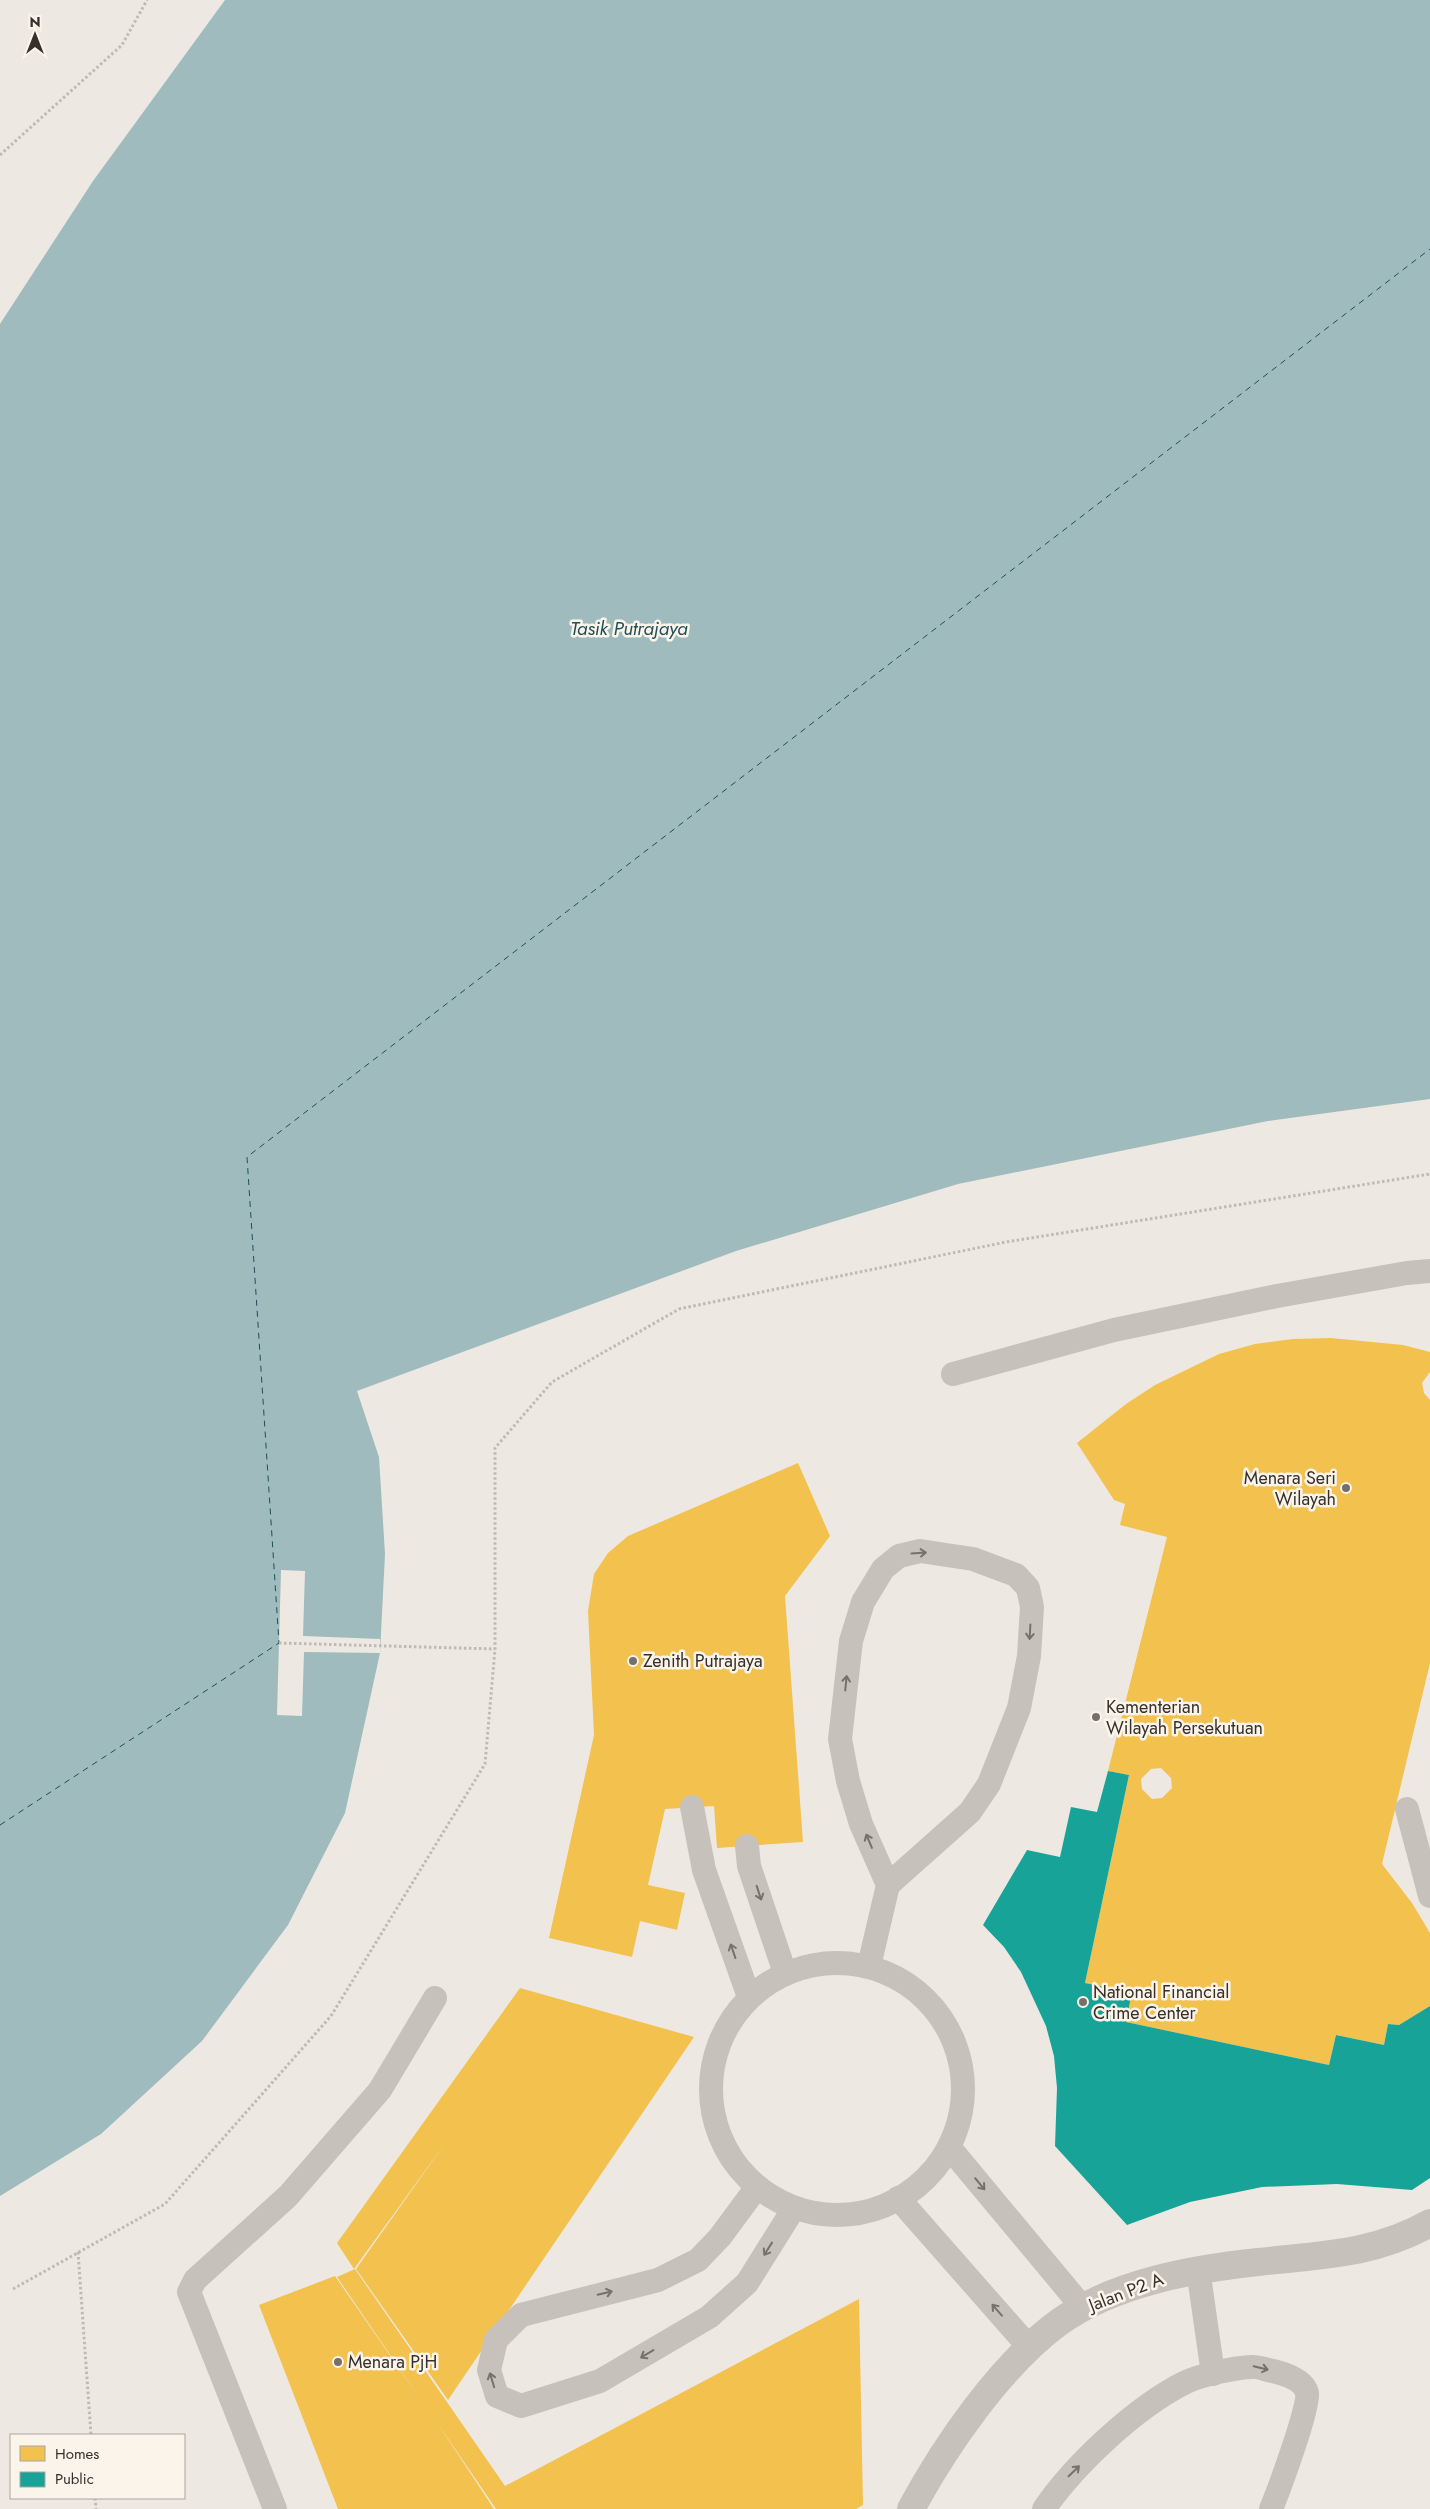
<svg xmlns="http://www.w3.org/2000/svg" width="1430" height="2509" font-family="Jost,sans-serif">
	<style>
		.water { fill: #9fbbbe }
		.pier { fill: #ede9e2 }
		.homes { fill: #f2c14e; fill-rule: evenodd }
		.public { fill: #17a398 }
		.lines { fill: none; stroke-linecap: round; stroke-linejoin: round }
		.ferry { stroke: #1f4f58; stroke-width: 1; stroke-dasharray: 6 5; stroke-linecap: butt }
		.path { stroke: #bfbab3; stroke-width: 3; stroke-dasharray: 2.5 2.5; stroke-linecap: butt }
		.lane { stroke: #c6c1bb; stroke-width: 24 }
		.street { stroke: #c6c1bb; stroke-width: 28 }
		.oneway { stroke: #77716b }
		.poi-dot { fill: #77706a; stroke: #faf4ea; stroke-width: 2 }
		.labels { text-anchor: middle; stroke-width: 5; stroke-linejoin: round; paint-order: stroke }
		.poi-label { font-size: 18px; fill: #372f29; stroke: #faf4ea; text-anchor: start }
		.street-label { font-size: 18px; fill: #372f29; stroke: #faf4ea }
		.water-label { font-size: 19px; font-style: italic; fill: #1f4f58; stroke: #faf4ea }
	</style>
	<rect width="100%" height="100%" fill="#ede9e2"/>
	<polygon class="water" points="225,0 1430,0 1430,1099 1268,1121 958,1184 736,1251 357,1391 379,1457 385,1554 380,1653 345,1813 288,1925 202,2041 101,2134 0,2196 0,324 93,181"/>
	<polygon class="pier" points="281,1570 305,1571 303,1636 380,1639 380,1653 304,1652 302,1716 277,1715"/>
	<g class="homes">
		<path d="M1331,1338L1403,1345L1430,1352V1372L1422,1383L1424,1393L1430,1400V1663L1382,1864L1412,1903L1430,1933V2006L1399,2025L1388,2024L1384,2045L1336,2035L1329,2065L1126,2022L1132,1992L1085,1983L1129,1775L1108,1771L1167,1537L1120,1525L1125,1504L1114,1500L1077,1443L1126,1404L1155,1385L1219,1354L1255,1344L1293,1339ZM1161,1768L1171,1778L1172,1788L1162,1798L1152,1799L1142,1789L1141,1779L1151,1769Z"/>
		<polygon points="798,1463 830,1536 785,1596 803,1842 717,1848 714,1806 665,1809 648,1885 685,1893 677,1930 640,1921 632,1957 549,1938 594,1735 588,1611 594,1574 608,1553 628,1536"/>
		<polygon points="520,1988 694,2037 448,2400 356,2269 448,2139 354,2269 337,2243"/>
		<polygon points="355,2269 505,2486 859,2299 863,2505 856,2509 496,2509 436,2421 494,2509 338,2509 259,2305 335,2276 425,2406 337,2277"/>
	</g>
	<polygon class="public" points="1108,1771 1129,1775 1085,1983 1132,1992 1126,2022 1329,2065 1336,2035 1384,2045 1388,2024 1399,2025 1430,2006 1430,2178 1412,2190 1337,2184 1262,2187 1190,2202 1127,2225 1055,2146 1057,2088 1054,2056 1046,2026 1021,1972 1004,1947 983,1925 1027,1850 1060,1857 1071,1807 1097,1812"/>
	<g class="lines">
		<polyline class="ferry" points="0,1825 279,1643 247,1157 1430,249"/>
		<g class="path">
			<polyline points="0,155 122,45 147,0"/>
			<polyline points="279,1643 495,1649"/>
			<polyline points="78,2252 91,2435"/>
			<polyline points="13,2289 165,2204 331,2016 485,1764 495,1649 495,1448 552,1382 679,1309 1006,1242 1430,1174"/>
			<polyline points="95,2498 96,2509"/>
		</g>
		<g class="lane">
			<polyline points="953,1374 1114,1330 1277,1296 1407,1273 1430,1271"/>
			<polyline points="692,1807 704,1870 749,1997"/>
			<polyline points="1407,1809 1430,1896"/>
			<polyline points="747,1846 749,1866 785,1973"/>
			<circle cx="837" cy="2089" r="126"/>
			<polyline points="869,1966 888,1885 970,1812 989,1784 1019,1708 1029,1656 1032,1607 1028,1588 1016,1575 973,1559 920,1551 899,1556 883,1569 863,1602 851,1641 840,1739 848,1781 861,1824 888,1885"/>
			<polyline points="949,2147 1083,2308"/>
			<polyline points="757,2187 720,2237 698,2260 658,2280 521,2315 496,2340 489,2370 497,2396 521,2406 600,2381 709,2317 747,2283 794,2208"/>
			<polyline points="898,2198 1029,2347"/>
			<polyline points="1198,2269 1213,2374"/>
			<polyline points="275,2509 189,2292 195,2280 288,2196 380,2090 435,1998"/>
			<path d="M1044,2509C1075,2464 1135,2408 1184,2383C1200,2375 1233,2368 1251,2367C1258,2366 1266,2370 1273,2371C1285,2374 1304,2380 1307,2393C1310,2406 1278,2492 1271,2509"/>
		</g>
		<path class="street" d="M911,2509C945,2446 1000,2366 1058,2323C1113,2283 1192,2269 1258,2262C1320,2255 1373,2255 1430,2223"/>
	</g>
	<defs><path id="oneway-shaft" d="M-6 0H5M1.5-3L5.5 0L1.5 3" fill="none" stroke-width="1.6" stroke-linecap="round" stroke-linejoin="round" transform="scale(1.25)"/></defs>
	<g class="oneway">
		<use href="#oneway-shaft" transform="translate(919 1553) rotate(-4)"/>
		<use href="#oneway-shaft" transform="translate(1030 1632) rotate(93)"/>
		<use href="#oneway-shaft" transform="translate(846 1683) rotate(-84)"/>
		<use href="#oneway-shaft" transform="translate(869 1841) rotate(-113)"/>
		<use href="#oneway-shaft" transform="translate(759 1893) rotate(72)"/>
		<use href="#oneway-shaft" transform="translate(733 1951) rotate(-109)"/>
		<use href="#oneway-shaft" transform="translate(980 2184) rotate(50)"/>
		<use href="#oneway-shaft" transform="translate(768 2249) rotate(122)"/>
		<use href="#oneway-shaft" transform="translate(605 2293) rotate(-13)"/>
		<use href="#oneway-shaft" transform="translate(997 2310) rotate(-131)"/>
		<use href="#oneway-shaft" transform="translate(647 2354) rotate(149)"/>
		<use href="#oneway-shaft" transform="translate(1261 2368) rotate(13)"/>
		<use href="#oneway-shaft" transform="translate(492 2380) rotate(-107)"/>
		<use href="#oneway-shaft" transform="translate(1074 2471) rotate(-44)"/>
	</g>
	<g class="poi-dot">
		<circle cx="1346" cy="1488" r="5"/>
		<circle cx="633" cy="1661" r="5"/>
		<circle cx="1096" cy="1717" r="5"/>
		<circle cx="1083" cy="2002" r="5"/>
		<circle cx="338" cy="2362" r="5"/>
	</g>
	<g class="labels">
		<g class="poi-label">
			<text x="1336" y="1484" text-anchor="end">Menara Seri<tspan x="1336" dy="21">Wilayah</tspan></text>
			<text x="643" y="1667">Zenith Putrajaya</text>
			<text x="1106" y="1713">Kementerian<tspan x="1106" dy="21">Wilayah Persekutuan</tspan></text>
			<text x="1093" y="1998">National Financial<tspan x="1093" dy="21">Crime Center</tspan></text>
			<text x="348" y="2368">Menara PjH</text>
		</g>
		<g class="street-label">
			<text transform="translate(1126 2292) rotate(-21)" y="6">Jalan P2 A</text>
		</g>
		<g class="water-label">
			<text x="629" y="635">Tasik Putrajaya</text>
		</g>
	</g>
	<rect x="10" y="2434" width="175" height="65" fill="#faf4ea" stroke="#aca59d"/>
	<rect x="20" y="2446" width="25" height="15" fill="#f2c14e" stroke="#aca59d"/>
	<text x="55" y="2459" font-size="15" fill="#372f29">Homes</text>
	<rect x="20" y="2472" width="25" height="15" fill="#17a398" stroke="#aca59d"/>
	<text x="55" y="2484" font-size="15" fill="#372f29">Public</text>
	<g transform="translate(35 35)" stroke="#faf4ea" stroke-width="4" paint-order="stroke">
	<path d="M0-4L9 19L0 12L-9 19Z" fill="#372f29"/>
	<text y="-8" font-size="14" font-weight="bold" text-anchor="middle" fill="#372f29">N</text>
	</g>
</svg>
